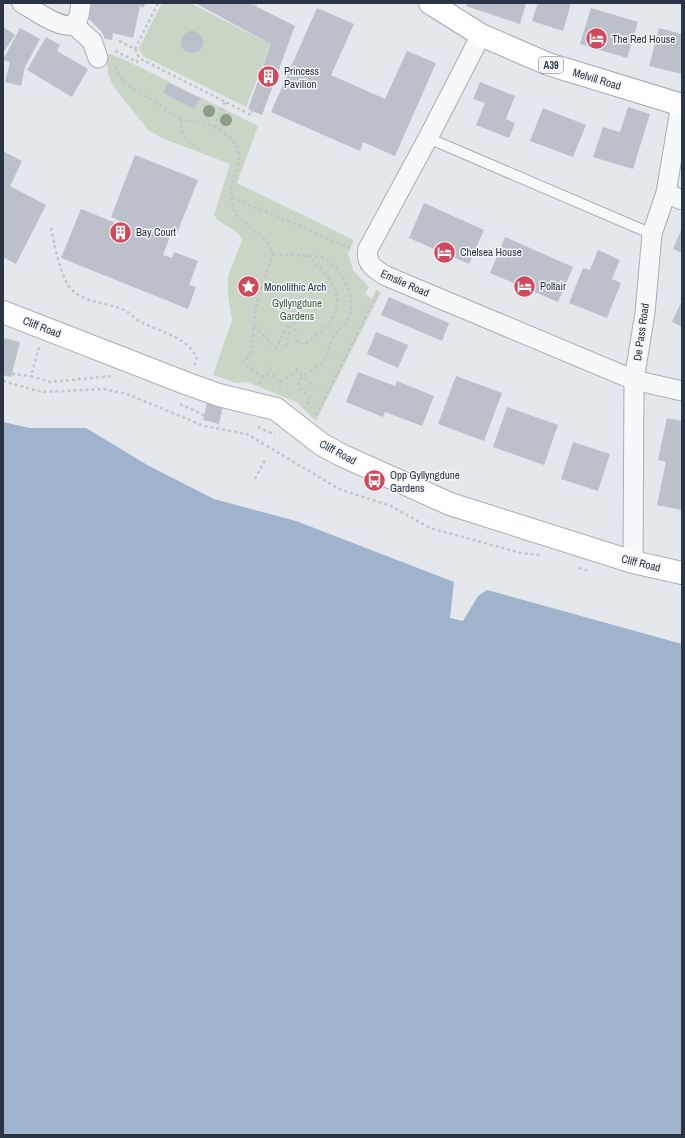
<svg xmlns="http://www.w3.org/2000/svg" width="685" height="1138" font-family="'Archivo Narrow',sans-serif">
	<style>
		.green { fill: #c9d6c5 }
		.water { fill: #9fb4cc }
		.building { fill: #bbc0ca }
		.lines { fill: none; stroke-linecap: round; stroke-linejoin: round }
		.lane-casing { stroke: #a9aeb7; stroke-width: 12 }
		.street-casing { stroke: #a9aeb7; stroke-width: 21 }
		.secondary-casing { stroke: #a9aeb7; stroke-width: 24 }
		.primary-casing { stroke: #a3abb8; stroke-width: 24 }
		.path { stroke: #c2c5cb; stroke-width: 2.5; stroke-dasharray: 3 3; stroke-linecap: butt }
		.lane { stroke: #f7f8fa; stroke-width: 10 }
		.street { stroke: #f7f8fa; stroke-width: 19 }
		.secondary { stroke: #fff; stroke-width: 22 }
		.primary { stroke: #fff; stroke-width: 22 }
		.tree { fill: #899d89 }
		.labels { text-anchor: middle; stroke-width: 3; stroke-linejoin: round; paint-order: stroke }
		.shield { fill: #f4f6f9; stroke: #676e7b; stroke-width: 1 }
		.shield-label { font-size: 10px; font-weight: bold; fill: #2b3445 }
		.poi-label { font-size: 11px; fill: #2b3445; stroke: #f4f6f9; text-anchor: start }
		.street-label { font-size: 11px; fill: #2b3445; stroke: #f4f6f9 }
		.park-label { font-size: 11px; fill: #3f6138; stroke: #f4f6f9 }
	</style>
	<rect width="100%" height="100%" fill="#e4e7ec"/>
	<g class="green">
		<polygon points="162,3 190,3 271,44 246,107 143,56 139,48"/>
		<path d="M105,54H111L127,61L258,126L237,183L354,240L348,253L353,270L369,287L365,294L372,298L376,290L381,292L316,421L296,402L247,382L236,383L213,375L232,320L228,294V276L242,240C237,226 221,227 214,215L230,164L164,139L148,130L114,87L109,77Z"/>
	</g>
	<polygon class="water" points="3,422 30,428 86,428 149,466 214,499 296,521 454,582 450,618 463,621 478,596 487,590 682,644 682,1135 3,1135"/>
	<g class="building">
		<polygon points="88,3 146,3 143,8 140,6 133,38 113,33 112,40 105,39 101,31 87,17"/>
		<polygon points="195,3 249,3 295,26 262,115 248,109 271,44"/>
		<polygon points="467,3 526,3 520,24 466,6"/>
		<polygon points="538,3 571,3 563,31 532,21"/>
		<polygon points="317,8 354,24 331,75 385,99 407,51 436,63 395,156 363,142 360,151 271,112"/>
		<polygon points="591,8 638,22 627,58 580,44"/>
		<polygon points="3,27 15,35 3,53"/>
		<polygon points="20,28 40,39 25,67 21,86 5,82 10,62 3,60"/>
		<polygon points="659,28 682,34 682,74 649,66"/>
		<circle cx="192" cy="42" r="11"/>
		<polygon points="46,37 60,45 57,51 88,69 72,97 27,70"/>
		<polygon points="480,82 515,96 506,119 515,123 509,138 476,125 485,103 473,99"/>
		<polygon points="168,83 200,98 194,109 163,93"/>
		<polygon points="628,107 650,114 633,169 593,157 603,127 620,132"/>
		<polygon points="543,108 586,125 573,157 530,141"/>
		<polygon points="3,151 22,161 10,186 46,205 16,264 3,257"/>
		<polygon points="135,155 198,180 177,233 172,231 163,255 172,258 174,252 198,261 189,285 196,287 188,309 61,258 81,209 121,225 122,222 111,217"/>
		<polygon points="424,203 484,230 469,264 409,238"/>
		<polygon points="682,228 682,253 673,249"/>
		<polygon points="505,237 573,267 558,302 490,273"/>
		<polygon points="598,250 620,260 612,279 621,283 607,318 569,303 583,268 590,270"/>
		<polygon points="389,297 449,323 442,341 381,315"/>
		<polygon points="682,300 682,327 672,322"/>
		<polygon points="376,332 408,345 398,368 367,354"/>
		<polygon points="4,338 20,342 11,377 3,375"/>
		<polygon points="358,372 395,386 397,381 434,396 422,426 385,412 383,417 346,402"/>
		<polygon points="456,376 502,393 484,441 438,424"/>
		<polygon points="207,403 223,406 219,424 203,420"/>
		<polygon points="507,407 558,425 544,465 493,447"/>
		<polygon points="667,418 682,421 682,510 657,505 666,462 658,460"/>
		<polygon points="573,442 610,454 598,491 561,479"/>
	</g>
	<g class="lines">
		<defs>
			<polyline id="lane" points="428,138 652,234"/>
			<g id="street">
				<path d="M22,3C32,9 63,31 74,24C80,19 80,9 81,3"/>
				<polyline points="73,24 92,41 98,58"/>
				<path d="M481,35L428,138L368,249C365,263 374,269 386,276L634,380L682,391"/>
				<polyline points="666,193 682,200"/>
				<polyline points="633,562 634,380 645,313 652,234 666,193 681,104"/>
			</g>
			<polyline id="secondary" points="3,312 188,384 219,395 276,409 321,444 341,455 450,504 633,562 682,573"/>
			<polyline id="primary" points="430,3 481,35 548,64 682,105"/>
		</defs>
		<use href="#lane" class="lane-casing"/>
		<use href="#street" class="street-casing"/>
		<use href="#secondary" class="secondary-casing"/>
		<use href="#primary" class="primary-casing"/>
		<g class="path">
			<polyline points="255,6 256,3"/>
			<polyline points="119,41 135,49 139,58 251,115 252,111"/>
			<polyline points="135,49 158,3"/>
			<polyline points="115,51 137,62 139,58"/>
			<path d="M115,66C121,85 139,92 155,102C163,107 172,114 181,119C188,122 197,121 205,123C218,127 235,138 239,152C242,165 229,182 231,197L350,248"/>
			<path d="M181,119C179,136 189,144 203,151"/>
			<polyline points="214,127 225,102"/>
			<polyline points="231,197 233,208 237,216 268,242 273,254 260,291 255,313 251,352 243,363 263,377"/>
			<path d="M51,228C54,243 61,280 72,290C87,304 109,302 126,311C131,314 135,319 141,322C160,332 189,337 197,359L194,366"/>
			<path d="M273,254C288,256 304,254 319,257C340,262 355,293 350,314C347,326 335,331 331,341C328,346 329,354 326,358C320,369 305,371 299,382C298,390 308,392 310,400L304,408"/>
			<path d="M293,316L297,343L304,344C349,316 346,288 307,256"/>
			<polyline points="293,316 301,296"/>
			<polyline points="254,326 276,348 293,316"/>
			<polyline points="286,346 292,321"/>
			<polyline points="39,347 31,376 50,382 112,376"/>
			<polyline points="296,369 314,387"/>
			<polyline points="12,374 31,376"/>
			<polyline points="267,375 272,364"/>
			<polyline points="3,381 42,392 104,389 127,394 204,426 247,434 339,489 391,506 430,528 521,553 540,555"/>
			<polyline points="280,382 297,371"/>
			<polyline points="259,384 263,377 273,375 280,382 280,390"/>
			<polyline points="180,404 204,415"/>
			<polyline points="316,415 378,293"/>
			<polyline points="258,427 275,435"/>
			<polyline points="255,479 266,458"/>
			<polyline points="579,568 590,571"/>
		</g>
		<use href="#lane" class="lane"/>
		<use href="#street" class="street"/>
		<use href="#secondary" class="secondary"/>
		<use href="#primary" class="primary"/>
	</g>
	<g class="tree">
		<circle cx="209" cy="111" r="6"/>
		<circle cx="226" cy="120" r="6"/>
	</g>
	<defs>
		<symbol id="hotel-disc" viewBox="-11 -11 22 22"><circle r="9.5" fill="#d1495b" stroke="#f4f6f9"/><path d="M-6-4.5h1.5V1H6V5H4.5V3h-9V5H-6ZM-4 0a1.8 1.8 0 1 1 3.6 0ZM.5 0V-2.5h3Q6-2.5 6 0Z" fill="#fff"/></symbol>
		<symbol id="building-disc" viewBox="-11 -11 22 22"><circle r="9.5" fill="#d1495b" stroke="#f4f6f9"/><path d="M-4-6H4V6H1V3H-1V6H-4ZM-2.5-4.3h1.7v1.8h-1.7ZM.8-4.3h1.7v1.8H.8ZM-2.5-1h1.7V.8h-1.7ZM.8-1h1.7V.8H.8Z" fill="#fff"/></symbol>
		<symbol id="sight-disc" viewBox="-11 -11 22 22"><circle r="9.5" fill="#d1495b" stroke="#f4f6f9"/><path d="M0-6L1.8-2.2L6-1.7L2.9 1.2L3.7 5.4L0 3.3L-3.7 5.4L-2.9 1.2L-6-1.7L-1.8-2.2Z" fill="#fff"/></symbol>
		<symbol id="bus-disc" viewBox="-11 -11 22 22"><circle r="9.5" fill="#d1495b" stroke="#f4f6f9"/><path d="M-5-6H5V4H4V6H2V4H-2V6H-4V4H-5ZM-3.5-4V0h7V-4ZM-3.5 1.2v1.5H-2V1.2ZM2 1.2v1.5H3.5V1.2Z" fill="#fff"/></symbol>
	</defs>
	<g fill-rule="evenodd">
		<use href="#hotel-disc" x="584" y="26" width="25" height="25"/>
		<use href="#building-disc" x="256" y="64" width="25" height="25"/>
		<use href="#building-disc" x="108" y="220" width="25" height="25"/>
		<use href="#hotel-disc" x="432" y="240" width="25" height="25"/>
		<use href="#hotel-disc" x="512" y="274" width="25" height="25"/>
		<use href="#sight-disc" x="236" y="274" width="25" height="25"/>
		<use href="#bus-disc" x="362" y="468" width="25" height="25"/>
	</g>
	<g class="labels">
		<rect class="shield" x="539" y="57" width="24" height="16" rx="3"/>
		<g class="shield-label">
			<text x="551" y="69">A39</text>
		</g>
		<g class="poi-label">
			<text x="612" y="43">The Red House</text>
			<text x="284" y="75">Princess<tspan x="284" dy="13">Pavilion</tspan></text>
			<text x="136" y="236">Bay Court</text>
			<text x="460" y="256">Chelsea House</text>
			<text x="540" y="290">Poltair</text>
			<text x="264" y="291">Monolithic Arch</text>
			<text x="390" y="479">Opp Gyllyngdune<tspan x="390" dy="13">Gardens</tspan></text>
		</g>
		<g class="street-label">
			<text transform="translate(597 79) rotate(17)" y="4">Melvill Road</text>
			<text transform="translate(405 283) rotate(24)" y="4">Emslie Road</text>
			<text transform="translate(42 327) rotate(21)" y="4">Cliff Road</text>
			<text transform="translate(641 332) rotate(-82)" y="4">De Pass Road</text>
			<text transform="translate(338 452) rotate(28)" y="4">Cliff Road</text>
			<text transform="translate(641 563) rotate(14)" y="4">Cliff Road</text>
		</g>
		<g class="park-label">
			<text x="297" y="307">Gyllyngdune<tspan x="297" dy="13">Gardens</tspan></text>
		</g>
	</g>
	<rect width="685" height="1138" fill="none" stroke="#2b3445" stroke-width="8"/>
</svg>
